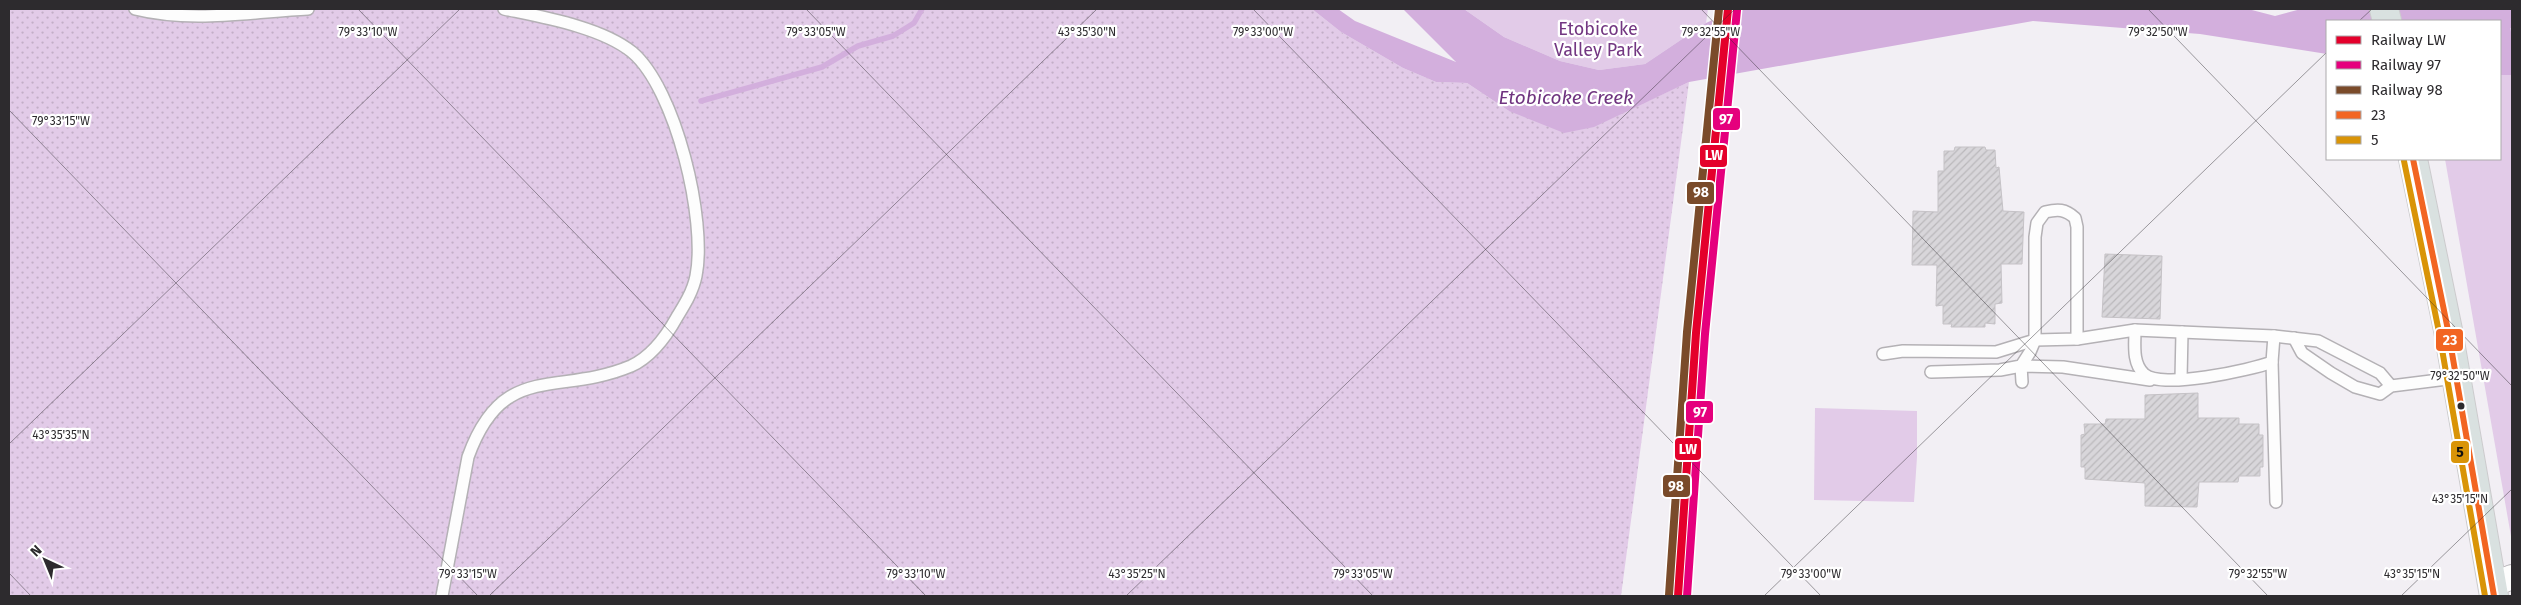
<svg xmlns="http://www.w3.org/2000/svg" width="2521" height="605" font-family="'Fira Sans',sans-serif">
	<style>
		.grass { fill: url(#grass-dots) }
		.park { fill: #e2cbe8 }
		.water { fill: #d3afdd }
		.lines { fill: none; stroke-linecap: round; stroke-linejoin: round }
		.stream { stroke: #d3afdd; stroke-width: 5.5 }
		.building { fill: url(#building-hatch); stroke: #c5c2c6 }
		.service-casing { stroke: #b4b1b5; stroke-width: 14 }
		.minor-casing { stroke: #b4b1b5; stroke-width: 26 }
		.primary-casing { stroke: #cccbcd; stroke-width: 30 }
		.service { stroke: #fdfdfd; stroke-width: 11 }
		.minor { stroke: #fdfdfd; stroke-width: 24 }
		.primary { stroke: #d9e1e0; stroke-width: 28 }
		.bus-1-casing { stroke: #fff; stroke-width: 10 }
		.bus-2-casing { stroke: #fff; stroke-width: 10 }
		.bus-1 { stroke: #f26522; stroke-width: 6 }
		.bus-2 { stroke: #d99407; stroke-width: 6 }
		.rail-1-casing { stroke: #fff; stroke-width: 11 }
		.rail-2-casing { stroke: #fff; stroke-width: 11 }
		.rail-3-casing { stroke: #fff; stroke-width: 11 }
		.rail-1 { stroke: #e4002b; stroke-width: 8 }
		.rail-2 { stroke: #e5007d; stroke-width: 8 }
		.rail-3 { stroke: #7a4b2a; stroke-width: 8 }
		.ticks { fill: none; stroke: #2d2b2e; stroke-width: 1; stroke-opacity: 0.45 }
		.bus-dot { fill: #2d2b2e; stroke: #fff; stroke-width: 2 }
		.labels { text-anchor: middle; stroke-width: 4.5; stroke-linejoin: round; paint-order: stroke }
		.park-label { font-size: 18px; fill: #733782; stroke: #fff }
		.water-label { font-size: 19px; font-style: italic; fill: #6f337f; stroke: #fff }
		.ticks-label { font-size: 12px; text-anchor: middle; fill: #2d2b2e; stroke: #fff; stroke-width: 4.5; stroke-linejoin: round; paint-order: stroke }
		.line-badge { stroke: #fff; stroke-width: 2 }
		.badge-label { font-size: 14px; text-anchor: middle; font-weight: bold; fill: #fff }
		.pale-badge-label { font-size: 14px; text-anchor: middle; font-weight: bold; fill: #111 }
	</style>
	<defs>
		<pattern id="grass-dots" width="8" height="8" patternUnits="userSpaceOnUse" patternTransform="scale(1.25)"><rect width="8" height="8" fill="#e2cbe8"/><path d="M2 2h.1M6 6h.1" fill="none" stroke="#c2aec7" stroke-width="1.8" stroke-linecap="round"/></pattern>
		<pattern id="building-hatch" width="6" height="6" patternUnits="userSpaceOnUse" patternTransform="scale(1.25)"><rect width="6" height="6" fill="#d8d6da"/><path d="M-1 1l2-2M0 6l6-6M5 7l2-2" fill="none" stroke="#bab8bb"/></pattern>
	</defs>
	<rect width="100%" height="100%" fill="#f2eff4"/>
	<polygon class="grass" points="9,9 1312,9 1341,32 1403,68 1436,82 1467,83 1509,111 1648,101 1689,82 1621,596 9,596"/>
	<g class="park">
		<polygon points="1464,9 1708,9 1706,23 1645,64 1599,70 1560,61 1504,37"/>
		<polygon points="2512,9 2512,542 2445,159 2500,159 2500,21"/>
		<polygon points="1815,408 1917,411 1917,457 1914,502 1814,500"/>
	</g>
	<polygon class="water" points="1312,9 1338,9 1355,21 1456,62 1403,9 1464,9 1504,37 1560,61 1599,70 1645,64 1706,23 1737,9 2248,9 2275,16 2301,9 2512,9 2512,28 2510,28 2512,36 2512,75 2500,75 2500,21 2327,21 2327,54 2200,34 2033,21 1689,82 1594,127 1564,133 1509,111 1467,83 1436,82 1403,68 1341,32"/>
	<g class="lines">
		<polyline class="stream" points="701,101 822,67 858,46 893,36 914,23 922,9"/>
	</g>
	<g class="building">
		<polygon points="1955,147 1985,147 1986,150 1995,150 1996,168 1999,167 2003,211 2024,212 2022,264 2001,264 2002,303 1995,304 1995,324 1985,323 1985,327 1951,327 1952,324 1943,324 1943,305 1936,306 1937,265 1912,265 1913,211 1938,212 1938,171 1944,171 1944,151 1954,151"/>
		<polygon points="2105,254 2162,256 2160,319 2102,317"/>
		<polygon points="2198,393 2198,418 2239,418 2239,424 2259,424 2259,435 2263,435 2263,467 2260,467 2260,476 2239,476 2238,482 2199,482 2197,507 2145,506 2145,483 2085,479 2085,467 2081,467 2081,435 2085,434 2084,424 2105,424 2106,419 2145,419 2145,395"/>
	</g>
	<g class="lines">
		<defs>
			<g id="service">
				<path d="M135,9C191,23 251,12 308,9"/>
				<path d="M2135,330C2135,344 2132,363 2144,374C2160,390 2251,370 2272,362L2274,336"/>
				<polyline points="2294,338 2302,353 2331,373 2355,387 2380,394 2391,386 2455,378"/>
				<polyline points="1883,354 1903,351 1996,352 2035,340 2077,339 2135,330 2274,336 2318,341 2380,373 2391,386"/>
				<polyline points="2272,362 2276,502"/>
				<path d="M1931,372L2000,370L2021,366L2030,352L2035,340V237L2037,223L2045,212C2058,209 2065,209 2075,218L2077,227V339"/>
				<polyline points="2181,379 2182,332"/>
				<polyline points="2022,382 2021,366 2063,367 2150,380"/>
				<path d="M442,596L468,457C503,360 557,397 631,366C651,357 667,335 677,317C685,304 693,291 696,276C707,221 676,89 632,52C601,27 542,17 504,9"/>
			</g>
			<polyline id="minor" points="2492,585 2512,577"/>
			<g id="primary">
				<polyline points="2384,9 2387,21"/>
				<polyline points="2413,159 2448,330 2494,596"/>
			</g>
		</defs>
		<use href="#service" class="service-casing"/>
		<use href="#minor" class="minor-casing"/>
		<use href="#primary" class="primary-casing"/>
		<use href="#service" class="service"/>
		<use href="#minor" class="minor"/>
		<use href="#primary" class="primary"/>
		<defs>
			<polyline id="bus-1" points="2413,159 2448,330 2494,596"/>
			<polyline id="bus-2" points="2404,161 2439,332 2485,596"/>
		</defs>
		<use href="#bus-1" class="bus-1-casing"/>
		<use href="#bus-2" class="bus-2-casing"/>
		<use href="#bus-1" class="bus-1"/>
		<use href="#bus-2" class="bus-2"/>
		<defs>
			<polyline id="rail-1" points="1678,596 1696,333 1728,9"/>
			<polyline id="rail-2" points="1687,596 1705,334 1737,10"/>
			<polyline id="rail-3" points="1669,595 1687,332 1719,9"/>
		</defs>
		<use href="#rail-1" class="rail-1-casing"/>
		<use href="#rail-2" class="rail-2-casing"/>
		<use href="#rail-3" class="rail-3-casing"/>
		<use href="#rail-1" class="rail-1"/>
		<use href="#rail-2" class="rail-2"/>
		<use href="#rail-3" class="rail-3"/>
	</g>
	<path class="ticks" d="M358,9L926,596M806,9L1373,596M1253,9L1821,596M1701,9L2268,596M2148,9L2512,386M2359,21L2372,9M9,110L478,596M9,444L460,9M9,573L31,596M489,596L1097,9M1126,596L1735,9M1764,596L2327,52M2401,596L2512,489"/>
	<circle class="bus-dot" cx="2461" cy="406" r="4.5"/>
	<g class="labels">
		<g class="park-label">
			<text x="1598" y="35">Etobicoke<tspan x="1598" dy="21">Valley Park</tspan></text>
		</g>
		<g class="water-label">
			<text x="1566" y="104">Etobicoke Creek</text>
		</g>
	</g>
	<g class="ticks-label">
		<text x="1087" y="36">43°35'30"N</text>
		<text x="1711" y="36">79°32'55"W</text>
		<text x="368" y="36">79°33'10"W</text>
		<text x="816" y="36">79°33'05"W</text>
		<text x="1263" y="36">79°33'00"W</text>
		<text x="2158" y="36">79°32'50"W</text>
		<text x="61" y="125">79°33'15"W</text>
		<text x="2460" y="380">79°32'50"W</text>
		<text x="61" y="439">43°35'35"N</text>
		<text x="2460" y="503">43°35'15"N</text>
		<text x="468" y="578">79°33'15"W</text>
		<text x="916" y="578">79°33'10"W</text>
		<text x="1363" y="578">79°33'05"W</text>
		<text x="1811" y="578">79°33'00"W</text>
		<text x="2258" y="578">79°32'55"W</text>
		<text x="1137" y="578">43°35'25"N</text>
		<text x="2412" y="578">43°35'15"N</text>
	</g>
	<g class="line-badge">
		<rect x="1712" y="107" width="29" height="24" rx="5" fill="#e5007d"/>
		<rect x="1699" y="144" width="29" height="24" rx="5" fill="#e4002b"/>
		<rect x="1686" y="181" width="29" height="24" rx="5" fill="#7a4b2a"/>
		<rect x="2435" y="328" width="29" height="24" rx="5" fill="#f26522"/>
		<rect x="1685" y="400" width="29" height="24" rx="5" fill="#e5007d"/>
		<rect x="1674" y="437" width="28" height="24" rx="5" fill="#e4002b"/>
		<rect x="2450" y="440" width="20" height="24" rx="5" fill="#d99407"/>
		<rect x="1662" y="474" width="29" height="24" rx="5" fill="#7a4b2a"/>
	</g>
	<g class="badge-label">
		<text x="1726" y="124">97</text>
		<text x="1714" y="160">LW</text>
		<text x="1701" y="197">98</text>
		<text x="2450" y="345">23</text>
		<text x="1700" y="417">97</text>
		<text x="1688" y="454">LW</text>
		<text x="1676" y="491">98</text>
	</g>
	<g class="pale-badge-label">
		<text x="2460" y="457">5</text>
	</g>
	<rect width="2521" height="605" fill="none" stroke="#2d2b2e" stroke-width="20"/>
	<rect x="2326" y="20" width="175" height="140" fill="#ffffff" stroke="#abaaab"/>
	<rect x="2336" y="36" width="25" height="8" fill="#e4002b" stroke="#abaaab"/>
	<text x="2371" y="45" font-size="15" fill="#2d2b2e">Railway LW</text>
	<rect x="2336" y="61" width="25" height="8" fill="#e5007d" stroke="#abaaab"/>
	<text x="2371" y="70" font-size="15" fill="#2d2b2e">Railway 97</text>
	<rect x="2336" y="86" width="25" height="8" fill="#7a4b2a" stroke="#abaaab"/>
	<text x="2371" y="95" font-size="15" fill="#2d2b2e">Railway 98</text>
	<rect x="2336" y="111" width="25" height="8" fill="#f26522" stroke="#abaaab"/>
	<text x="2371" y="120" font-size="15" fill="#2d2b2e">23</text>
	<rect x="2336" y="136" width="25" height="8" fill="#d99407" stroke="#abaaab"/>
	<text x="2371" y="145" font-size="15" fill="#2d2b2e">5</text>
	<g transform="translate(45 560) rotate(316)" stroke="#ffffff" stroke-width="4" paint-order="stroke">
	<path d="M0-4L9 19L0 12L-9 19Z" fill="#2d2b2e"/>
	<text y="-8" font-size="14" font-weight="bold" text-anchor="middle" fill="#2d2b2e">N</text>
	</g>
</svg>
